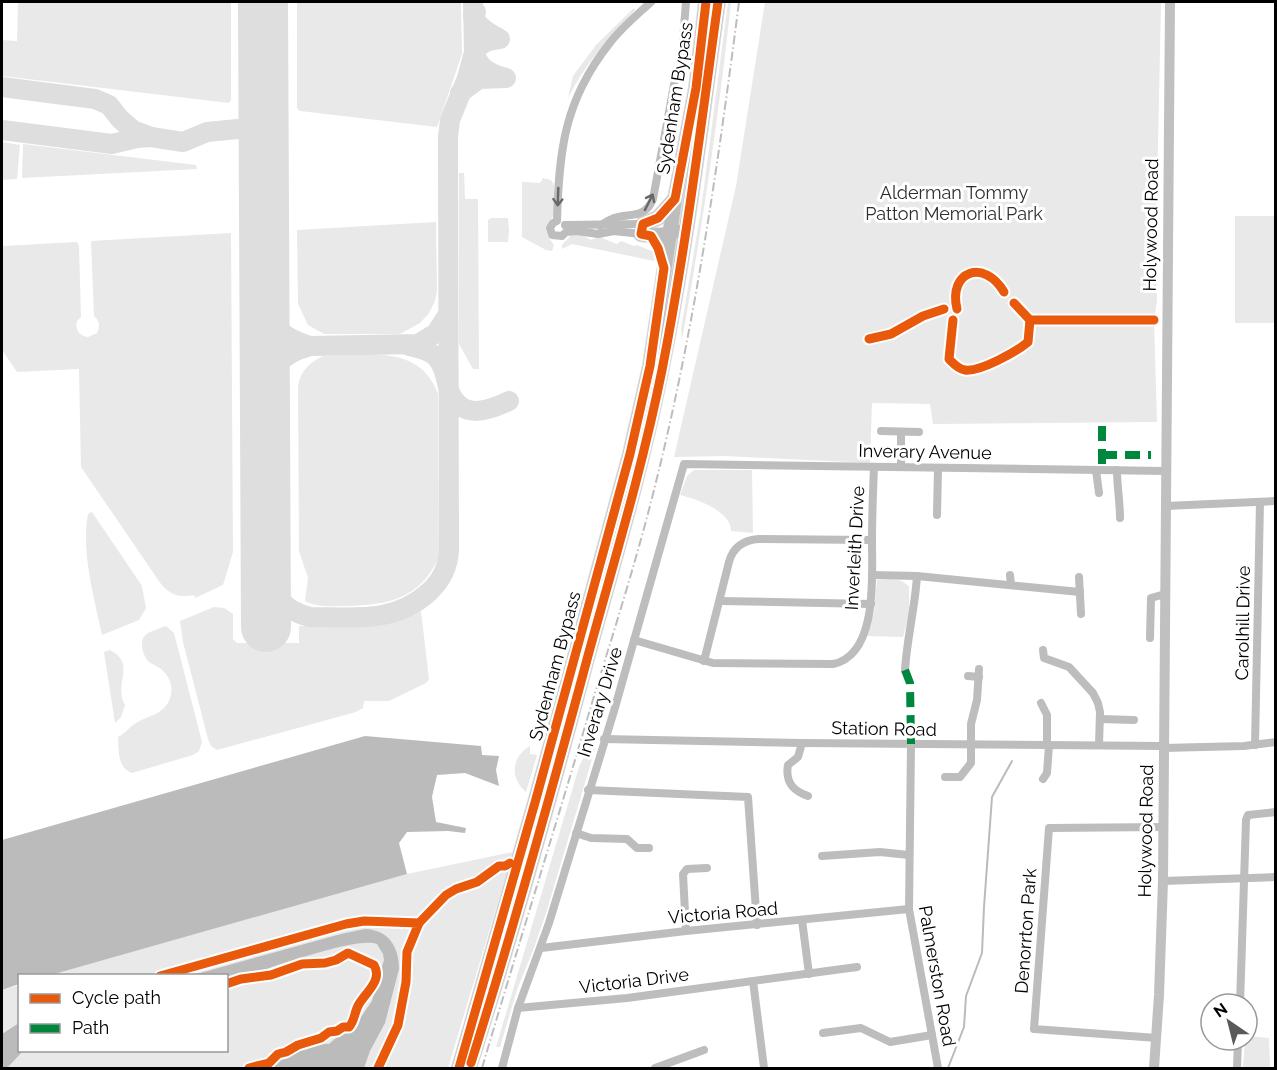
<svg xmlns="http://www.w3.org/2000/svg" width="1277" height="1070" font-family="Raleway,sans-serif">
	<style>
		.green { fill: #e9e9e9 }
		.water { fill: #bbb }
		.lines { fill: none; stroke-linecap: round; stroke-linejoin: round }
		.stream { stroke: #bbb; stroke-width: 2 }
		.taxiway { stroke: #dedede; stroke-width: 20 }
		.runway { stroke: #dedede; stroke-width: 50 }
		.highway-casing { stroke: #dbdbdb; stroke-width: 16 }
		.street { stroke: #bdbdbd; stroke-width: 8 }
		.secondary { stroke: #c0c0c0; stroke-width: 10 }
		.highway { stroke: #bdbdbd; stroke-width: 14 }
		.rail { stroke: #bdbdbd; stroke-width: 2; stroke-dasharray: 9 3 1.5 3; stroke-linecap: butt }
		.quiet { stroke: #00873e; stroke-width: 8; stroke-dasharray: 15 8; stroke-linecap: butt }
		.cycleway-casing { stroke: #fff; stroke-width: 13 }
		.cycleway { stroke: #e8590c; stroke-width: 9 }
		.oneway { stroke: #686868 }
		.labels { text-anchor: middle; stroke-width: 6; stroke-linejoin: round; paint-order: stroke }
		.street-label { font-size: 18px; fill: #000; stroke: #fff }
		.park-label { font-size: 18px; fill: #2e2e2e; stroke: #fff }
	</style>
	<rect width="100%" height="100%" fill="#fff"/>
	<g class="green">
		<polygon points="18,2 231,2 231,100 229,103 2,76 2,40 17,41"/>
		<polygon points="297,2 461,2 462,54 437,127 300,111 297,108"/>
		<path d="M728,2H731C719,115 702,228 682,340L681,329L701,210Z"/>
		<polygon points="765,2 1161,2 1157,192 1157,301 1154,320 1157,422 933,424 930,404 872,403 870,463 725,456 674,457 736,186"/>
		<path d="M634,8L635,10C609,37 585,64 568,98L573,76L596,45Z"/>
		<polygon points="2,142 20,145 17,179 2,180"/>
		<polygon points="23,144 196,165 197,169 22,178"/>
		<polygon points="459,173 464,173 465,199 478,199 479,369 473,369 459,344"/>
		<path d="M543,178L551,180L554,185V215C544,229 544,231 554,245L552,251L546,250L522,237V182L540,183Z"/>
		<rect x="1235" y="216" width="40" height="107"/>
		<polygon points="491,218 508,218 509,230 508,242 488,242 488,220"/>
		<polygon points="436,222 437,291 435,301 429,313 420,323 400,334 324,334 308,325 298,304 297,230"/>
		<path d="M231,233L233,552L223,585L195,598L194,595C179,598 171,595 161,584L81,467L79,369L17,372L2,350V246L77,242L79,246L81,317L77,321C75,330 79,336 88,337L97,333C100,326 100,321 94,316L91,241Z"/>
		<polygon points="572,234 581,234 591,240 602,236 602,238 617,244 621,241 634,246 637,245 652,251 655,256 654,261 572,244 562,249 562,245"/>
		<path d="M323,356C368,356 419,343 438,394L439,557C420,599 388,605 346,606C331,606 319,608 305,601L308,578L299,551L298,387C300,371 309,363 323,356Z"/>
		<path d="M694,470H752L753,533L731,531C731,511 697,499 680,495L687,476Z"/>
		<path d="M92,512L142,586L146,608L139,620L102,635C94,596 81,553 88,514Z"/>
		<path d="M877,580C889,580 901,577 909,587V607H911L903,637L866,636L874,612Z"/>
		<path d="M214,607L224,608L233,614V639L237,643H299V626C342,626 382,631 421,611L429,679L426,683L389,701H364L363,708L356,712L217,750L211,746L208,739L183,642L180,621Z"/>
		<path d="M166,626L174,633L202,742L199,751L193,755L132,773C117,767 119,751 118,737C125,734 129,727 136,723C145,717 156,716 164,708C174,698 174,681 163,671C159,666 152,665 148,661C142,653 138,639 148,633C154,630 160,628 166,626Z"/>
		<path d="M110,650C137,664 113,683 125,705L121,717L115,723L104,652Z"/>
		<polygon points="590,744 596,746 547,910 534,948 518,987 500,1047 496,1047 579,767"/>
		<path d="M530,746V754L537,755L526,792C509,778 512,756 530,746Z"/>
		<polygon points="513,852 448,1068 2,1068 2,990 19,985 20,1050 226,1050 226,976 51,975 407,874"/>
		<polygon points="1247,1036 1269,1038 1270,1068 1243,1068 1245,1040 1247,1040"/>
	</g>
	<g class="water">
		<polygon points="365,736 481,746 482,755 499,756 496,770 499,786 465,773 437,775 432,797 436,822 466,828 465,833 448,831 407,832 399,843 407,874 51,975 20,976 19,984 2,990 2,840"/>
		<path d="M365,929C389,930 399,947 399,969L385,1023L370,1051L364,1068H265L309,1043L329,1044L343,1032L356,1024L372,1001L384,960L383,954L377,944C356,935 254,974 227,982L226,976L193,975L341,934Z"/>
		<polygon points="19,1023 20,1050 23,1051 7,1068 2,1068 2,1034"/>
	</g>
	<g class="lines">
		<polyline class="stream" points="948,1068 964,1027 966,996 982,953 984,907 992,797 1012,761"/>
		<g class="taxiway">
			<polyline points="2,87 95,99 109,105 120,119 133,130 151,137 137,138 112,144 2,130"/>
			<path d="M460,93L479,79L506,78C490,74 480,69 474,52C481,43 488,40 500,39C489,33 479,28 473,16L476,12"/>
			<path d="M240,129C255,135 260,145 264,159"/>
			<polyline points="151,137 183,142 207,132 248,128 256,121 264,106"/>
			<path d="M265,297C270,326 282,338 310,346C280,354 269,369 265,399"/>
			<polyline points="310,346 418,344 436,333 447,316"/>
			<path d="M409,346C418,348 428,350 435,356C445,366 445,378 449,390C461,421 488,411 509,401"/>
			<path d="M265,572C273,596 285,611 310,617C354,617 394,624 429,592C441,581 448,567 449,551L448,137L450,120L467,78L474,52L473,2"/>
		</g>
		<polyline class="runway" points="263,2 266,627"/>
		<defs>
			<g id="highway">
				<polyline points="643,224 658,218 673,201"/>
				<path d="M641,234C653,236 665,237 676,231"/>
				<polyline points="459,1068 536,799 630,454 650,366 675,199 696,88 706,2"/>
				<path d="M469,1068C513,932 551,794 588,655C614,561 642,468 661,372C686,250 701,125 718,2"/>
			</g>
		</defs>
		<use href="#highway" class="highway-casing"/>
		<g class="street">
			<polyline points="565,225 643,224"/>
			<path d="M600,226C604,223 609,220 614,218C630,213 645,219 653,199L676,74L681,65L686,2"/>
			<path d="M641,234L614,231L598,234L577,231L566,232L562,236L552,235L550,228L553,223L557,221C559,151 564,101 609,44C621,28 637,15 651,2"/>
			<polyline points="881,431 919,432"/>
			<polyline points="901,467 901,432"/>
			<polyline points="1096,470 1099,493"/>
			<path d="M1117,470C1117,487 1120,501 1120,518"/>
			<polyline points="1166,506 1276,501"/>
			<polyline points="937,515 938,468"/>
			<polyline points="872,575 917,576 1080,592"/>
			<polyline points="1010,575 1011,585"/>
			<polyline points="1079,577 1081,614"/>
			<polyline points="720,601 871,604"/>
			<polyline points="1150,638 1151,598 1165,594"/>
			<path d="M634,640L713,663L833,664C878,655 872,576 872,541C872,516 873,491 874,467"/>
			<polyline points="1043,650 1044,658 1069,667 1093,693 1098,703 1100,712 1099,745"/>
			<path d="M704,661L729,562C733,547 743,540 759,539L872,540"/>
			<path d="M905,670C907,638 915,608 917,576"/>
			<polyline points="968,676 979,677"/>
			<polyline points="1041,703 1047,715 1047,745"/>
			<polyline points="1100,719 1134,720"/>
			<polyline points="604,739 802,743 1164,746"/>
			<path d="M802,743L798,757L788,765C785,782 793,791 808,796"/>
			<polyline points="911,744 909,909 938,1068"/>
			<polyline points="1255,745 1260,502"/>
			<polyline points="1163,748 1244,746 1276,742"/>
			<polyline points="945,777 960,777 971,763 971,724 977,700 979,669"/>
			<polyline points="1043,779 1047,773 1049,745"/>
			<polyline points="588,790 748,797 757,925"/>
			<polyline points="576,833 591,838 627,839 637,848 649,848"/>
			<polyline points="822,856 880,852 909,855"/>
			<polyline points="1163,881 1276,877"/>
			<polyline points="802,920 809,974"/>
			<polyline points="686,931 683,874 687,869 707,868"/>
			<polyline points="541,948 686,931 909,909"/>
			<polyline points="753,981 764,1068"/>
			<polyline points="1240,1004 1246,820 1248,815 1276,812"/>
			<polyline points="518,1008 627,998 857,967"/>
			<polyline points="823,1033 861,1028 890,1042 932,1035"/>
			<polyline points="1157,1038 1034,1029 1049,828 1163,827"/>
			<polyline points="502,1068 518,1008 549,923 614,711 684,464 1166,471"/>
			<polyline points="655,1068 704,1050"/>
			<polyline points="1237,1068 1238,1040"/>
		</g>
		<polyline class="secondary" points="1154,1068 1159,995 1163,881 1170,2"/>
		<use href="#highway" class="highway"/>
		<path class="rail" d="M482,1068C519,943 558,818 595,693C616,624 638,555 655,486C695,326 718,165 739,2"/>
		<g class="quiet">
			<polyline points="1102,426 1102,470"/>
			<polyline points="1102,455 1151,455"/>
			<polyline points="905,670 910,683 911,744"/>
		</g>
		<defs>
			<g id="cycleway">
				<polyline points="1014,303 1030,320 1154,320"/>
				<path d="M957,309C948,271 984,258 1004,292"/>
				<path d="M953,320L949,359C953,363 958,369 965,370C980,372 1016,352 1028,342L1030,320"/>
				<polyline points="869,339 891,334 923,316 944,309"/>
				<polyline points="419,923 446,895 456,889 477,882 499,866 505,866 510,863"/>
				<polyline points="160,976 346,924 364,921 419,923 407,952 406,982 398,1025 378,1068"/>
				<path d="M226,984L241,979L271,975L302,964L325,963L336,960L348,953L374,965C383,980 366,992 359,1004C354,1012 355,1021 349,1027H343L337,1031L329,1032L321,1038L298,1045L286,1052L278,1054L269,1063L249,1068"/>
				<path d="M471,1063C514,927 552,790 589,652C615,558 643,465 662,370C686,248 701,125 718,2"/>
				<polyline points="459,1068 536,799 630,454 650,366 664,268 658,248 651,236 641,234 643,224 658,218 675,199 696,88 706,2"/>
			</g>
		</defs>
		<use href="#cycleway" class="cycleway-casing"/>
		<use href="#cycleway" class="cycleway"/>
	</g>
	<defs><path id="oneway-shaft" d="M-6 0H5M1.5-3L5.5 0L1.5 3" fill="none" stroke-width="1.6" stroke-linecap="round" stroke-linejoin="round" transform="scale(1.5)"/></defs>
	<g class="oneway">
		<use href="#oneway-shaft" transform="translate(558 197) rotate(92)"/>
		<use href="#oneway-shaft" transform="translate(649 202) rotate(-63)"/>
	</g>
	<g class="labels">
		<g class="street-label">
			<text transform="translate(675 98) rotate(-81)" y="6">Sydenham Bypass</text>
			<text transform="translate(1151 225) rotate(-89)" y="6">Holywood Road</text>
			<text transform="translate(925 452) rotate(1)" y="6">Inverary Avenue</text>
			<text transform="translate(855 548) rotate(-87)" y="6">Inverleith Drive</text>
			<text transform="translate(1243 623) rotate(-89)" y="6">Carolhill Drive</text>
			<text transform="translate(555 666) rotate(-75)" y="6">Sydenham Bypass</text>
			<text transform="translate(600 702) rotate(-73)" y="6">Inverary Drive</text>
			<text transform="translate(884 729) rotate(1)" y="6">Station Road</text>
			<text transform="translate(1146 831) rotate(-89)" y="6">Holywood Road</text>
			<text transform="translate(723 913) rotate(-5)" y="6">Victoria Road</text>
			<text transform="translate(1026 931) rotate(-86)" y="6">Denorrton Park</text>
			<text transform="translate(937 976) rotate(80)" y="6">Palmerston Road</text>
			<text transform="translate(634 981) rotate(-7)" y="6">Victoria Drive</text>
		</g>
		<g class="park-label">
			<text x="954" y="199">Alderman Tommy<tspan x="954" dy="21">Patton Memorial Park</tspan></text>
		</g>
	</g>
	<rect width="1277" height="1070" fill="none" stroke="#000000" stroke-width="6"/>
	<rect x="18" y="974" width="210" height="78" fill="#ffffff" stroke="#999999" stroke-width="1.5"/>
	<rect x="30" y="994" width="30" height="9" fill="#e8590c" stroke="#999999" stroke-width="1.5"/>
	<text x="72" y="1004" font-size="18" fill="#000000">Cycle path</text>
	<rect x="30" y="1024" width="30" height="9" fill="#00873e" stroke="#999999" stroke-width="1.5"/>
	<text x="72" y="1034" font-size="18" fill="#000000">Path</text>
	<g transform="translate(1229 1022) rotate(325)"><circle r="28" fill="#ffffff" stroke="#999999" stroke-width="1.5"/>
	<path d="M0-4.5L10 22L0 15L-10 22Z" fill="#595959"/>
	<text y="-9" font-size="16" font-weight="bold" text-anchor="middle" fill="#000000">N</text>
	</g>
</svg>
